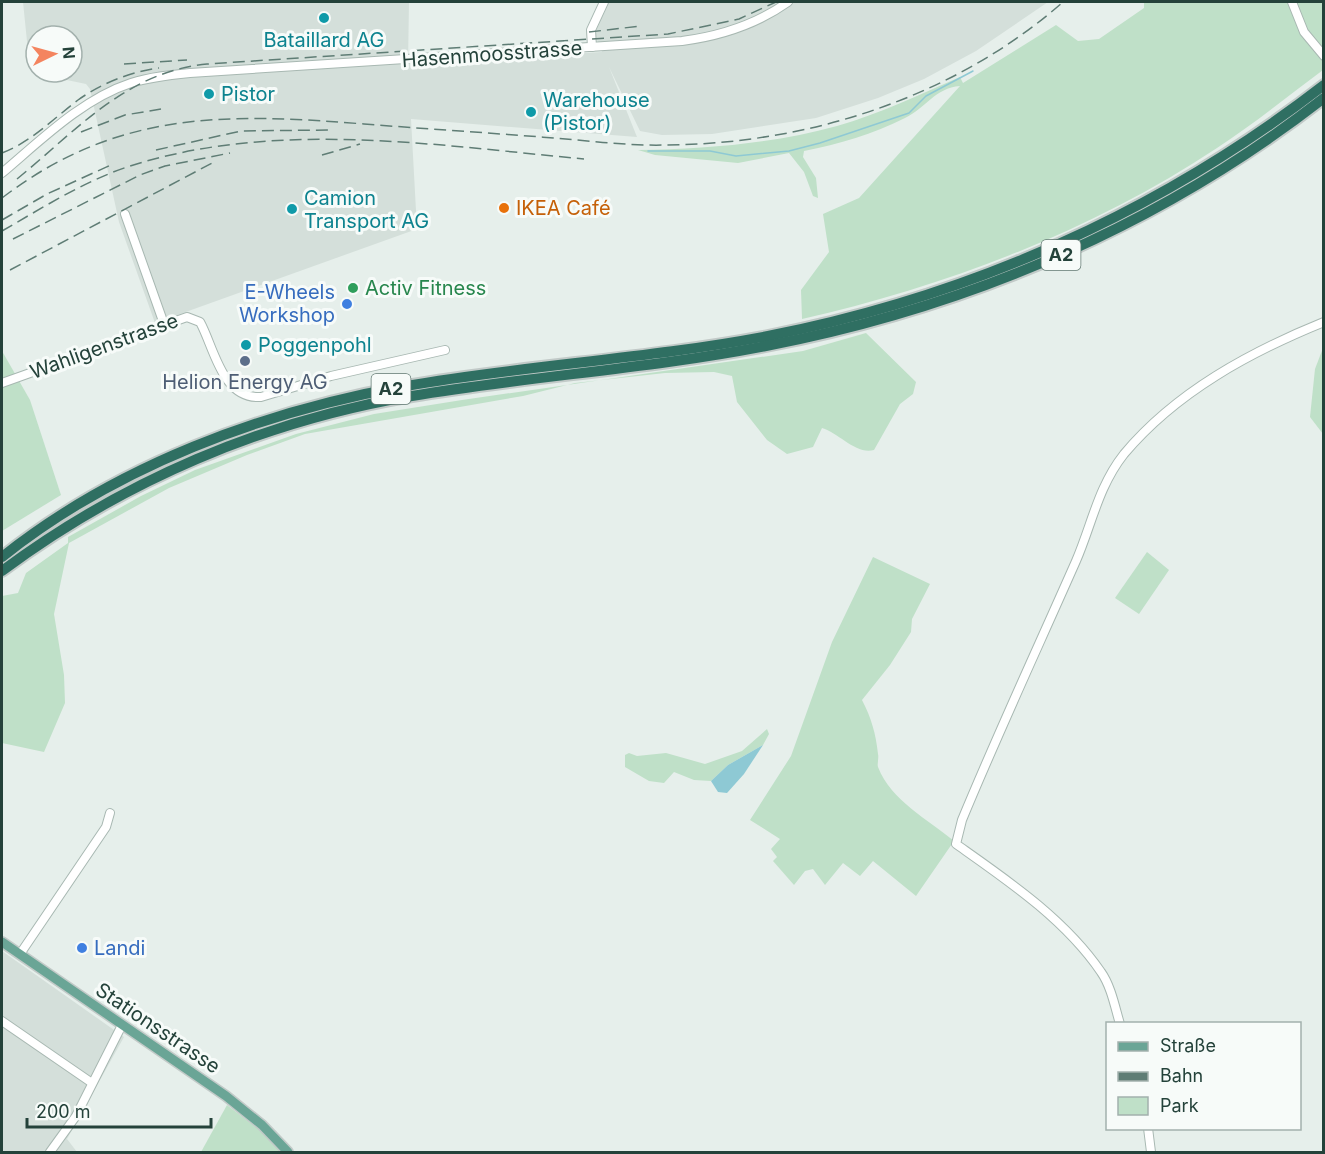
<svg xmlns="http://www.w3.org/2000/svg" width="1325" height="1154" font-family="Inter,sans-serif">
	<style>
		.built { fill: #d4dfda }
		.green { fill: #bfe0c8 }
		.water { fill: #8ec9d4 }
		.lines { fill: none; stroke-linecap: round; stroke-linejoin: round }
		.stream { stroke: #8ec9d4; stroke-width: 1.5 }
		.minor-casing { stroke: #a8b8b2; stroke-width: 10 }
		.major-casing { stroke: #c2cac8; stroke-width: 12 }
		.highway-casing { stroke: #c2cac8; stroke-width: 14 }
		.minor { stroke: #fff; stroke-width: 8 }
		.major { stroke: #6aa596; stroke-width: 9 }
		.highway { stroke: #2f6f62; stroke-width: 10 }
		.rail { stroke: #5f7d75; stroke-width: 1.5; stroke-dasharray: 12 6; stroke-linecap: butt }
		.culture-dot { fill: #0f9aa8; stroke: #f7fbf9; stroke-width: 2 }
		.food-dot { fill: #e8710a; stroke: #f7fbf9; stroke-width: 2 }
		.leisure-dot { fill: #2e9e5b; stroke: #f7fbf9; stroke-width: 2 }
		.shop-dot { fill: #3f7fe0; stroke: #f7fbf9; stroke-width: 2 }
		.service-dot { fill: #5c6f8a; stroke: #f7fbf9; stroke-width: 2 }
		.labels { text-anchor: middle; stroke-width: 6; stroke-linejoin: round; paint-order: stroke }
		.shield { fill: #f7fbf9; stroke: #637a73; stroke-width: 1.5 }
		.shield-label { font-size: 18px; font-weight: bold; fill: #24423a }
		.culture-label { font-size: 20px; fill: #0d838f; stroke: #f7fbf9; text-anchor: start }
		.street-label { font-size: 20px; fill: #24423a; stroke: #f7fbf9 }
		.food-label { font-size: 20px; fill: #c56008; stroke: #f7fbf9; text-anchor: start }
		.leisure-label { font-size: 20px; fill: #27864d; stroke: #f7fbf9; text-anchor: start }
		.shop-label { font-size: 20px; fill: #366cbe; stroke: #f7fbf9; text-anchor: end }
		.service-label { font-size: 20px; fill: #4e5e75; stroke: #f7fbf9 }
	</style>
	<rect width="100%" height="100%" fill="#e6efeb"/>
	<g class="built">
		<polygon points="23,2 409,2 408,64 602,52 593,30 607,2 1048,2 976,51 924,79 878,98 816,118 712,134 662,135 640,131 609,67 637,137 411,119 417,229 155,323 119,222 90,89 86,84 62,79 54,72 72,72 72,36 36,36 36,60 29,61"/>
		<polygon points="2,951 124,1037 67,1139 77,1152 2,1152"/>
	</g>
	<g class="green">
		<path d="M1144,2H1323V70C1288,96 1254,124 1217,148C1092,231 947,286 802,319L801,290L829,252L823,214L859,198L960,86C935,88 926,108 905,118C873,134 839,144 804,151L803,157L816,178L818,198L813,196L804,172L789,153L738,163L655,155L638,150C705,149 771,144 837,126C879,114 919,95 960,77L963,83L1056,25L1078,41L1099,39L1144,8Z"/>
		<path d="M866,333L916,382L913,394L900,404L874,450C856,455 839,433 822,428L813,447L787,454L767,440L737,402L732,376L714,372L665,373L575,383L523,396L305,434L247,455L169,488L69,543L54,614L64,675L65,703L44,752L2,743V596L18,593L26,573L68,543V537L141,496L195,470L296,434L374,414L462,400L803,351Z"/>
		<polygon points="1323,348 1323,434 1310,417 1315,369"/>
		<polygon points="2,351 30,400 61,495 2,531"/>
		<polygon points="1147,552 1169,570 1139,614 1115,598"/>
		<path d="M873,557L930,584L912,619L911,632L890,665L862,700C871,717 876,734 878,754C879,758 877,764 878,767C891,801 928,819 954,841L916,896L873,861L860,876L843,863L825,885L813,869L805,871L794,885L773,861L777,857L771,849L780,839L750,820L791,756L832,642Z"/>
		<polygon points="767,729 769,734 763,745 728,765 711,781 694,780 674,772 664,783 649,781 625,767 625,755 629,753 637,756 666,753 705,764 742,751"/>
		<polygon points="227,1105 265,1134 281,1152 201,1152"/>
	</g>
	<polygon class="water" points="763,745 744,774 727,793 718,792 711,781 728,765"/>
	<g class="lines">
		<polyline class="stream" points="648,151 710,151 736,156 789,151 820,143 909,113 926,96 973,71"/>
		<defs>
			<g id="minor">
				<polyline points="1292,2 1304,32 1324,56"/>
				<polyline points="592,47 591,30 604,2"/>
				<path d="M2,173C40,141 82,99 131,83C150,77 170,75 190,73L682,41C720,36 757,24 788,2"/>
				<polyline points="125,214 164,324"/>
				<path d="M2,383L187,317L200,322C214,347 222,400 261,397L331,376L445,350"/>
				<polyline points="20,954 106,827 110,813"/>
				<polyline points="2,1021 92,1083"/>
				<path d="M1120,1024C1115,1007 1111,986 1101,972C1065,919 1007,880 956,844L962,820C998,733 1038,647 1076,561C1092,524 1098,487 1124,454C1176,392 1250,352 1324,322"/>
				<polyline points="1148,1128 1151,1152"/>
				<polyline points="50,1152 76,1116 121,1027"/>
			</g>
			<polyline id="major" points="2,942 226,1096 262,1125 288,1152"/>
			<g id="highway">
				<path d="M2,557C116,466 264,411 406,386C526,365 648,359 768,336C971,296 1160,212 1324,85"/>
				<path d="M2,571C123,481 263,421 412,396C530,376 649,369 766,346C969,307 1161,225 1324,98"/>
			</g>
		</defs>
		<use href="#minor" class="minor-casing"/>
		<use href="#major" class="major-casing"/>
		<use href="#highway" class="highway-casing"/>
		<use href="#minor" class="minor"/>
		<use href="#major" class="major"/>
		<use href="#highway" class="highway"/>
		<g class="rail">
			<polyline points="589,32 641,26"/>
			<polyline points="124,64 187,60"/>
			<polyline points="81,132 125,115 161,109"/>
			<polyline points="156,150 241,131 328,130"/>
			<path d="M2,153C31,142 53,119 78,100C102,83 130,72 159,68"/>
			<polyline points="322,155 360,144"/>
			<path d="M17,179C77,130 126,72 207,64L668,34L739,19L776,2"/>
			<path d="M2,198C117,110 227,113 364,124C428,129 491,133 554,138C591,141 629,146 666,145C809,144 955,97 1063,2"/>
			<polyline points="2,220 47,194 113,164"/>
			<path d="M2,231C42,208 83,182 127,167C275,119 433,145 584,159"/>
			<polyline points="13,239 140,175 165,166 230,153"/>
			<polyline points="10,270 214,162"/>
		</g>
	</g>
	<g class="culture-dot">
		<circle cx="324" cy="18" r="6"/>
		<circle cx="209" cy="94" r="6"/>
		<circle cx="531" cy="112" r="6"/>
		<circle cx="292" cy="209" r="6"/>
		<circle cx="246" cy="345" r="6"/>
	</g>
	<circle class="food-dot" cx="504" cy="208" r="6"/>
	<circle class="leisure-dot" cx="353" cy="288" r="6"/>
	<g class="shop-dot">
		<circle cx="347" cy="304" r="6"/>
		<circle cx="82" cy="948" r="6"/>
	</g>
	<circle class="service-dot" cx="245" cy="361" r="6"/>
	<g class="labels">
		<g class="shield">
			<rect x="1041.5" y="240" width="39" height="30" rx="4.5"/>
			<rect x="371.5" y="374" width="39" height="30" rx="4.5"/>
		</g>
		<g class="shield-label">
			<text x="1061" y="261">A2</text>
			<text x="391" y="395">A2</text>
		</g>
		<g class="culture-label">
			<text x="324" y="47" text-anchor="middle">Bataillard AG</text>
			<text x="221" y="101">Pistor</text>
			<text x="543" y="107">Warehouse<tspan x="543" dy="23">(Pistor)</tspan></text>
			<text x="304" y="205">Camion<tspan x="304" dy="23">Transport AG</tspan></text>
			<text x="258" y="352">Poggenpohl</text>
		</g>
		<g class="street-label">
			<text transform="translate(492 54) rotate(-4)" y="7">Hasenmoosstrasse</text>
			<text transform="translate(104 346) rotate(-20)" y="7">Wahligenstrasse</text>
			<text transform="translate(158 1028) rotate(34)" y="7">Stationsstrasse</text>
		</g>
		<g class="food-label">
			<text x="516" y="215">IKEA Café</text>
		</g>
		<g class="leisure-label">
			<text x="365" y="295">Activ Fitness</text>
		</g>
		<g class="shop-label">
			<text x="335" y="299">E-Wheels<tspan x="335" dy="23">Workshop</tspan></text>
			<text x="94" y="955" text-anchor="start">Landi</text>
		</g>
		<g class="service-label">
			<text x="245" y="389">Helion Energy AG</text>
		</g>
	</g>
	<rect width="1325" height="1154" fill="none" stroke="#24423a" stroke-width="6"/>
	<rect x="1106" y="1022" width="195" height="108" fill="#f7fbf9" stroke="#a3b1ad" stroke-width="1.5"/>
	<rect x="1118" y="1042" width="30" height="9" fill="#6aa596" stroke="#a3b1ad" stroke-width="1.5"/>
	<text x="1160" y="1052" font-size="18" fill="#24423a">Straße</text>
	<rect x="1118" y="1072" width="30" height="9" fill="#5f7d75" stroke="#a3b1ad" stroke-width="1.5"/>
	<text x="1160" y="1082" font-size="18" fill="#24423a">Bahn</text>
	<rect x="1118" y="1097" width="30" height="18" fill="#bfe0c8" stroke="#a3b1ad" stroke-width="1.5"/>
	<text x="1160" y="1112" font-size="18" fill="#24423a">Park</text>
	<g transform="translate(54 54) rotate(85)"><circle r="28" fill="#f7fbf9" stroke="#a3b1ad" stroke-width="1.5"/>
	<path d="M0-4.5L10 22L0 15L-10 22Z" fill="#f4845f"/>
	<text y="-9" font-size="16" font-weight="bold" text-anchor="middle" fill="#24423a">N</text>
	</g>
	<path d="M27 1118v9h184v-9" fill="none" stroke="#24423a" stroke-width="3"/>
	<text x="36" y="1118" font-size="18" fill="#24423a" stroke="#f7fbf9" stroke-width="4.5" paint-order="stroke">200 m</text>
</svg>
